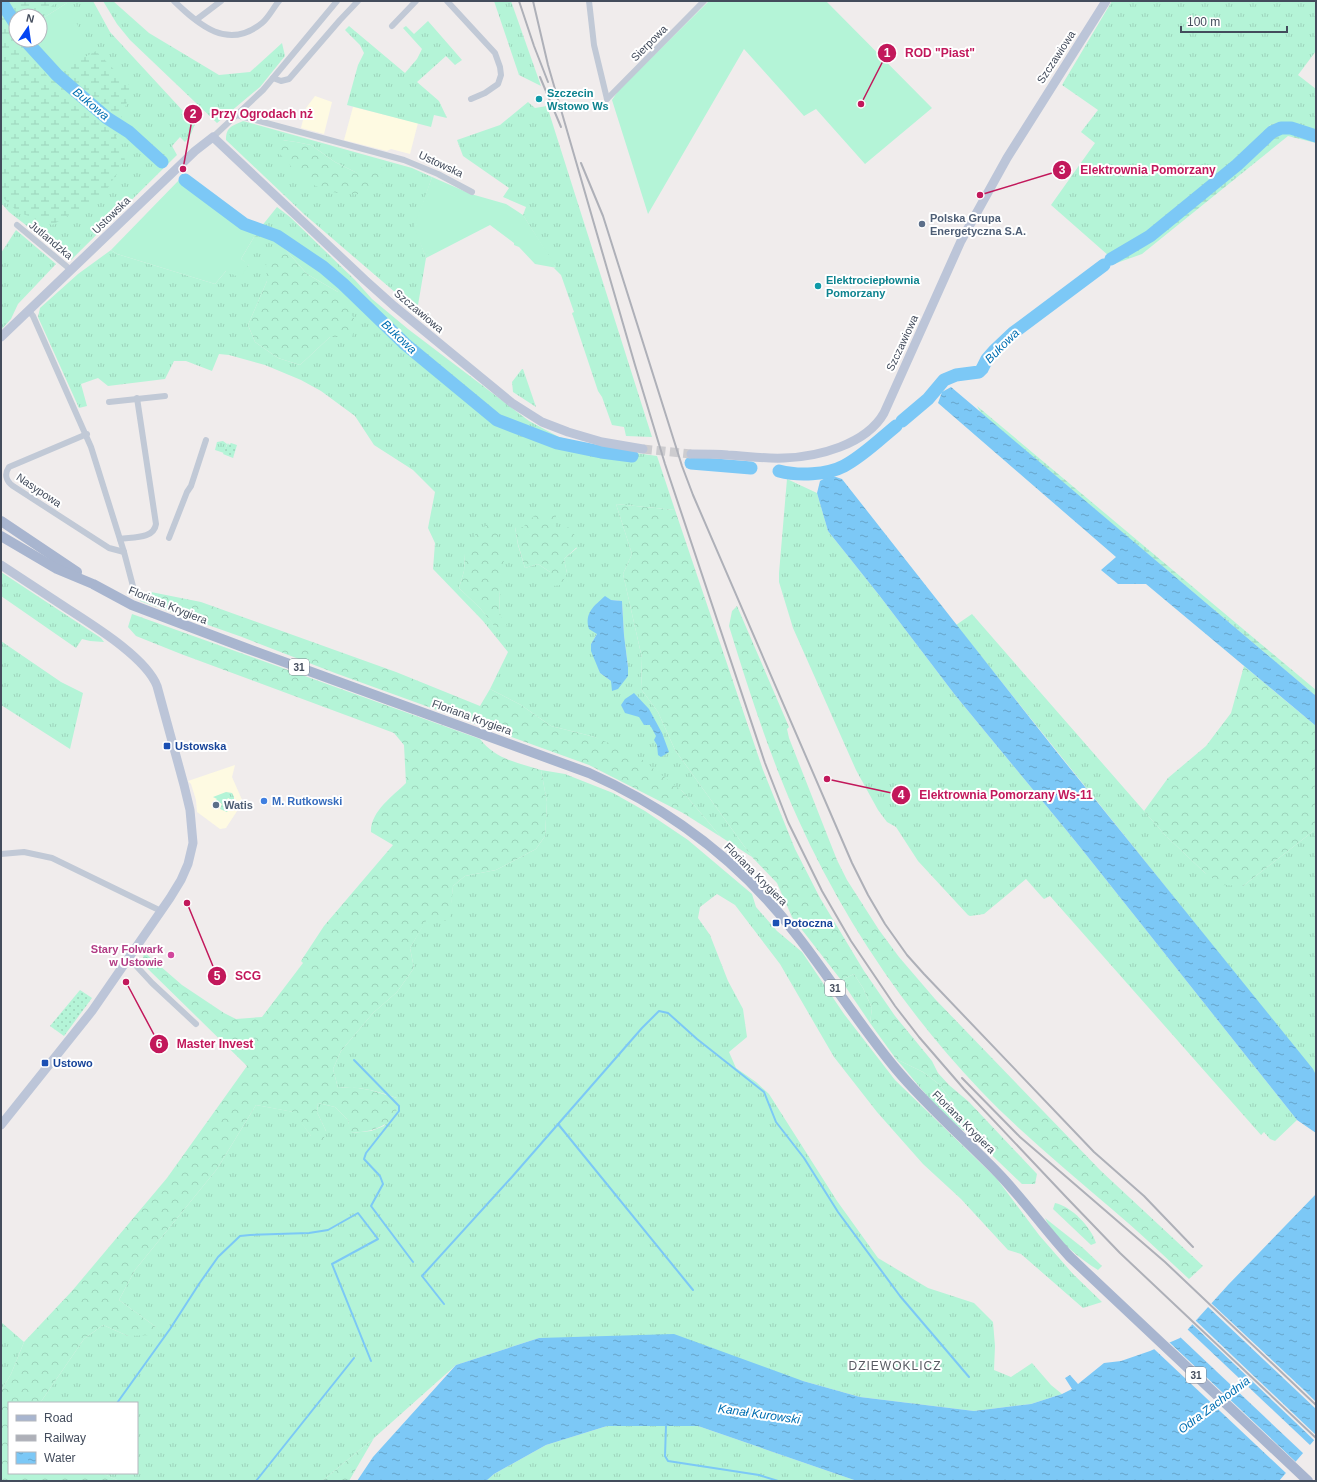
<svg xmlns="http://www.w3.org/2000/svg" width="1317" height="1482" font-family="Arial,sans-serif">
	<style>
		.commercial { fill: #fefae2 }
		.grass { fill: url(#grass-tufts); fill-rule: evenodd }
		.forest { fill: url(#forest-crowns) }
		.wetland { fill: url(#wetland-marsh) }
		.park { fill: url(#park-dots) }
		.garden { fill: #b4f4d7 }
		.water { fill: url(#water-ripples) }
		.pier { fill: #f0ecec }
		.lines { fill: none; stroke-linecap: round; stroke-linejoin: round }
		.stream { stroke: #7cc8f6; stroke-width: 2 }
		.canal { stroke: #7cc8f6; stroke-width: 7 }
		.river { stroke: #7cc8f6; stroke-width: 13 }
		.secondary-tunnel { stroke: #cdcccf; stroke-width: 9; stroke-dasharray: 9 4.5; stroke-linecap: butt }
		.street { stroke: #c1c9d6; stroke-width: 6 }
		.secondary { stroke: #bcc5d8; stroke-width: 9 }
		.primary { stroke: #a8b5cf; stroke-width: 10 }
		.rail { stroke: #aeb0b8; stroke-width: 2 }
		.culture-dot { fill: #0f9aa8; stroke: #fff; stroke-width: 1.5 }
		.service-dot { fill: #5c6f8a; stroke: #fff; stroke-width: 1.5 }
		.transit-dot { fill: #1a4fb4; stroke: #fff; stroke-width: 1.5 }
		.shop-dot { fill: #3f7fe0; stroke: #fff; stroke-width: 1.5 }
		.hotel-dot { fill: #d1479c; stroke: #fff; stroke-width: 1.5 }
		.labels { text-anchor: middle; stroke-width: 4; stroke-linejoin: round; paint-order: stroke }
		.shield { fill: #fff; stroke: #7b828d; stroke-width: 1 }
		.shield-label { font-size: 10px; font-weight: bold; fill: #434c5c }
		.street-label { font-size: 11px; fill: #434c5c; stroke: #fff }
		.culture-label { font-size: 11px; font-weight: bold; fill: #0d838f; stroke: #fff; text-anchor: start }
		.service-label { font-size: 11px; font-weight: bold; fill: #4e5e75; stroke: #fff; text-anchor: start }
		.transit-label { font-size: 11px; font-weight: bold; fill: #164399; stroke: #fff; text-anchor: start }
		.shop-label { font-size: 11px; font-weight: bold; fill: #366cbe; stroke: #fff; text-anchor: start }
		.hotel-label { font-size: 11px; font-weight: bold; fill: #b23c85; stroke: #fff; text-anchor: end }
		.water-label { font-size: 12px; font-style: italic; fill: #006fb2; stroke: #fff }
		.neighbourhood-label { font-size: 12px; letter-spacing: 1px; fill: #585b62; stroke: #fff }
		.leader { fill: none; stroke: #c2185b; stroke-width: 1.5 }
		.callout-dot { fill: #c2185b; stroke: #fff; stroke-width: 1.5 }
		.mark-label { font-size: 12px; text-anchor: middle; font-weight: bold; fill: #fff }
		.callout-label { font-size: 12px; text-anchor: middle; font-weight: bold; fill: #c2185b; stroke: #fff; stroke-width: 4; stroke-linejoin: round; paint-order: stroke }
	</style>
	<defs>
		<pattern id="grass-tufts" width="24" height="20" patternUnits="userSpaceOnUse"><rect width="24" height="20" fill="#b4f4d7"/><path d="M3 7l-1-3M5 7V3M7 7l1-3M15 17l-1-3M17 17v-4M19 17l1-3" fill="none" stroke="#9cd3bb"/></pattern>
		<pattern id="forest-crowns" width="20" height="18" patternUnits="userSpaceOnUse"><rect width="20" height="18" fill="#b4f4d7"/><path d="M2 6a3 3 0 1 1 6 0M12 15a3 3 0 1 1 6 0" fill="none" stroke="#9cd3bb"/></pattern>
		<pattern id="wetland-marsh" width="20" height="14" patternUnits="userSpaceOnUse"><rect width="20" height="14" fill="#b4f4d7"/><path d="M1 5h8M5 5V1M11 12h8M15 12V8" fill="none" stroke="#9cd3bb"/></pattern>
		<pattern id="park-dots" width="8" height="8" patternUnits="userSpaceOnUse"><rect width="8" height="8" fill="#b4f4d7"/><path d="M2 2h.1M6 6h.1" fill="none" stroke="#9cd3bb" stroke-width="1.8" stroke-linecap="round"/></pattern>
		<pattern id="water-ripples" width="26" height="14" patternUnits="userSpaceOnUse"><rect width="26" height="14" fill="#7cc8f6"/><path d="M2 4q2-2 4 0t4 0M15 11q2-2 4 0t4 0" fill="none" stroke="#67a5ca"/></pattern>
	</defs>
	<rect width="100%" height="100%" fill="#f0ecec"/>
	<g class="commercial">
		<polygon points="315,96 332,102 324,134 301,128 306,108"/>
		<polygon points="353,107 418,123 410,154 391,149 387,151 344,140"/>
		<polygon points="235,765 232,777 243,802 226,828 220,829 197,812 196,800 191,784 188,781"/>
	</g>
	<g class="grass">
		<path d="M1,1H93L110,32L195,124L190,136L185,142L180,137L172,146L177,155L71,260L9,212L1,203ZM67,3L55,69L31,40H16V16H40V20Z"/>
		<polygon points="103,1 113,1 149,33 219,75 250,72 282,43 285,56 260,87 217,123 130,40 117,24"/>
		<polygon points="494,1 511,1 541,86 519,75"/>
		<polygon points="1112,1 1316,1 1316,51 1298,75 1316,89 1316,130 1284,123 1271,124 1220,174 1147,233 1109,256 1051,205 1095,143 1081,132 1098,110 1062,85"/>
		<polygon points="428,21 462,60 455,65 446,56 417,82 439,101 447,118 434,115 431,127 347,105 358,65 364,53 360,45 345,30 349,26 405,73 417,59 422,49 403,28 406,26 414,34"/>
		<polygon points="528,102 535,108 547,106 652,437 626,436 624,427 612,425 602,397 598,391 572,313 574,312 561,275 554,268 556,268 523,215 526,207 503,197 509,188 463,156 457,140 500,125"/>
		<path d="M243,121L412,168L432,177L415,227L426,258L417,311L305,215L226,140C226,127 232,126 243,121ZM282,140L296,142L311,145L335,162L359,174Z"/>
		<path d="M277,207L290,217L355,280L372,299L408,329L529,421L559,437L601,448L657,456L675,510L616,504L632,554L623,574L642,658L641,689L658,712L675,750L752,857L721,837L682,791L595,737L551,726L521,705L490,689L508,652L483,621L433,569L435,543L428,528L435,492L413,470L374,445L355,416L321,391L301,380L265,365L229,355L219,354L212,371L186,361H174L165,379L108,386L98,378L81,384L87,406L79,408L38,317L40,308L78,274L111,250L117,254L215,284L226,271L249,265L241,259L257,232ZM285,249L307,274L338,292L330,337L300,365L278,358L255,342L248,325L267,281ZM556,513V531L577,548L564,559L567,573L550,572L538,564L525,568L518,545L515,527L522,528ZM465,554L500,589L499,614L500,632L480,608L459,588L464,571ZM611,600L622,601L624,635L628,667V676L611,681L600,673L591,644L597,634Z"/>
		<polygon points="16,230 56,264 18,304 11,319 1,330 1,253"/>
		<polygon points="522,369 523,369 536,407 513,392 512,382"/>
		<polygon points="223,441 227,444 224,453 215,450 217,442"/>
		<polygon points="787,479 817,493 828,531 879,595 955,695 1076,842 1297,1120 1275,1141 1270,1139 1264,1132 1261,1135 1050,896 1044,899 1042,897 1026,879 984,914 970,916 968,915 918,861 896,827 887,822 878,810 856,770 793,628 779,582 779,573"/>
		<polygon points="1,572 101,638 104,642 90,641 82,639 76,648 1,596"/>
		<polygon points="972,614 1165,835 1205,873 1243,886 1316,829 1316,1075 956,625"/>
		<polygon points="1,641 61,682 83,693 70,749 1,705"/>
		<path d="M541,770L565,774L613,793L645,811L688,840L752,894L756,907L777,931L802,952L844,1014L895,1080L997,1179L1039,1235L1073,1274L1102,1302L1083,1308L1021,1254L1008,1250L961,1199L923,1164L877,1112L834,1057L780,964L735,905L717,894L700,907L698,918L710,935L728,981L743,1009L747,1037L729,1052L736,1068L756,1082L769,1094L837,1201L878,1258L928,1288L974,1303L993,1322L995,1346L994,1370L1011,1377L1032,1363L1051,1385L1062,1394L1031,1404L974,1411L860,1397L803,1381L539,1338L456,1365L374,1438L322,1481H119L102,1473H137V1403H40L84,1339L103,1325L128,1336L156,1327L119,1300L135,1270L217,1169L256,1105L294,1112L311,1136L326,1131L317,1112L318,1103L335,1107L348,1120L351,1133L371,1131L384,1126L397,1098C376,1091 360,1086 338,1088L333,1069L341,1051L373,1013L397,992L414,968L410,948L426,920L449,921L453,886L465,876L496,870L536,849L545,836L547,802Z"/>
		<polygon points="226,792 232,793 234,797 234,801 228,798 226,801 230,803 230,807 227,812 220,809 222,804 216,800 217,799 213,797"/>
		<polygon points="854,974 863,988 872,1008 870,1023 841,980"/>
		<path d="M896,1059L923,1072L940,1085L957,1109L960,1121L973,1137C942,1118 920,1086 896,1059Z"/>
		<polygon points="1,1322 24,1342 11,1374 1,1391"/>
		<polygon points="607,1426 698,1426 857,1481 486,1481 494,1474 546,1445"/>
	</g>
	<g class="forest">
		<path d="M282,140L296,142L311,145L335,162L359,174L379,166L390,172C387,176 385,181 381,185C364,202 323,193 305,180C295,172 286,160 277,151Z"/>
		<polygon points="285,249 307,274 338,292 356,322 352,337 330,337 300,365 278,358 255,342 248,325 267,281 266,265 272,250"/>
		<polygon points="616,504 675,510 763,770 795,849 820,898 864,971 895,1016 932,1061 938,1073 949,1085 969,1102 1037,1174 1035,1184 1022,1184 973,1137 960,1121 957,1109 940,1085 923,1072 896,1059 870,1023 872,1008 863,988 854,974 841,980 792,917 777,883 752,857 675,750 658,712 641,689 642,658 623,574 632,554"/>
		<polygon points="537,513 556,513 556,531 569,527 576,537 577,547 564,559 567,573 561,585 553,586 550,572 538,564 525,568 518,544 515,527 523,527"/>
		<polygon points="489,523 498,532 504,563 500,589 499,614 507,626 500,633 480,608 459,588 464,571 465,554 476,534"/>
		<polygon points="151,592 201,602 396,672 480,706 490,689 521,705 551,726 595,737 636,755 682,791 721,837 683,813 589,765 335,673 242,637 140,601"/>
		<path d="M737,606L789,727L787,729L789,738L837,860L847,880L879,930L899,957L935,999L1101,1171L1203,1266L1189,1279C1164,1256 1139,1232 1113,1210C1068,1171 1021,1133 980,1090C904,1010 843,919 798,819C770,757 749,691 729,626L732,611Z"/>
		<path d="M132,614L480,739C495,759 518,763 541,770L547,802L545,836L536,849L496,870L465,876L453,886L450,921H426L410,948L414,968L397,992L373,1013L341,1051L333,1069L338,1088L352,1087L370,1090L397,1098L396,1116C379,1130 372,1131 350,1133L348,1120L335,1107L318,1103L317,1112L326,1131L322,1145L311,1136L293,1112L256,1105L217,1169L135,1270L119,1300L156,1327L151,1335L128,1336L103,1325L84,1339L40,1403H9V1473H102L119,1481H1V1445H2L1,1391L11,1374L24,1342L72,1291L167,1178L247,1066L148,969L143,959L144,952L182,985L224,1013L236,1019L262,1017L303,963L301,961L324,926L393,845L371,832C370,812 393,796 406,783L404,745L394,733L181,654L136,636L128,627Z"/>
		<polygon points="1244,666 1316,726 1316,829 1243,886 1222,885 1205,873 1165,835 1144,811 1168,778 1206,746 1231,713"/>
		<path d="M1055,1203C1071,1206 1091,1227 1096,1243L1091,1245L1053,1209Z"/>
		<path d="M1045,1218L1083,1248L1102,1266L1098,1270C1080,1259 1054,1238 1045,1218Z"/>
		<polygon points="374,1438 349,1481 322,1481"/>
	</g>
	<g class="wetland">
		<polygon points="1,1 54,1 54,4 40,16 16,16 16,40 19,40 48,77 96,51 130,86 127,102 115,134 125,160 103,196 52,225 18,212 1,196"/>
		<polygon points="1284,123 1316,130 1316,143 1288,136 1142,254 1114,264 1109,256 1147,233 1220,174 1271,124"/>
		<polygon points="977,406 1316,690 1316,696 981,413"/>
	</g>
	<g class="park">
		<polygon points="228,443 229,445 231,443 237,445 233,458 223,454"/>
		<polygon points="80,990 92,998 64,1036 50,1026"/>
	</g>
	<g class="garden">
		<polygon points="709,1 826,1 932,108 865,164 816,109 804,116 744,49 648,214 612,100 618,91"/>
		<polygon points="67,3 87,45 55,69 31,40 40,40 40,20"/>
		<polygon points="432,177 471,194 506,204 523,215 557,268 535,264 519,247 514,245 514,243 490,225 426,258 414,227"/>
		<polygon points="180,179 243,226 257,232 241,259 249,264 240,278 226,271 215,284 117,254 111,250"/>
	</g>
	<g class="water">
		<polygon points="951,387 1316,696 1316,726 1146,584 1118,584 1101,570 1116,557 938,403 942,392"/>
		<polygon points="833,476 842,479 1056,751 1313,1069 1316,1075 1316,1133 1297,1120 1076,842 955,695 879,595 828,531 817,493 820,481 827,477"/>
		<path d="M605,596L611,600L622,601L624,635L628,667V676L618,689L612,691L611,681L600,673L591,651V644L597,634L589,629C584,613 594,606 605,596Z"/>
		<polygon points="634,693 649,709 662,733 669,752 661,757 658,755 657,745 654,740 656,736 650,725 644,725 639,717 625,713 621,705 625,699"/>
		<polygon points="1316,1194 1316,1438 1279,1481 857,1481 698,1426 607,1426 546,1445 494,1474 486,1481 357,1481 373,1457 456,1365 539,1338 674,1334 803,1381 860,1397 974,1411 1031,1404 1062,1394 1072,1389 1065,1378 1070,1375 1078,1384 1104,1363 1121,1361 1150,1351 1180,1338 1228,1285"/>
	</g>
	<g class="pier">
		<polygon points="1210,1302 1305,1391 1316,1402 1316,1409 1207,1306"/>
		<polygon points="1194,1319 1316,1435 1315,1441 1191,1323"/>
		<polygon points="1186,1328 1311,1446 1304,1454 1179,1336"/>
		<polygon points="1168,1341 1297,1463 1287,1474 1153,1348"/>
	</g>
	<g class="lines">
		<g class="stream">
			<polyline points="354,1060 399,1106 399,1111 366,1153 364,1159 380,1176 383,1184 371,1206 413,1262"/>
			<polyline points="558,1124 693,1290"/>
			<polyline points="444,1304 422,1276 511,1178 642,1028 659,1011 668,1013 697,1039 764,1092 776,1122 804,1158 838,1212 900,1296 969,1377"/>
			<polyline points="117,1403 170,1329 199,1284 218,1257 240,1236 250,1235 309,1233 328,1230 358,1213 378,1239 332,1264 371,1361"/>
			<polyline points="666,1425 665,1456 668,1461 759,1475 778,1481"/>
			<polyline points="256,1481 354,1358"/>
		</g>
		<polyline class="canal" points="825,471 830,484"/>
		<g class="river">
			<polyline points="1,1 16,25"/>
			<polyline points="25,40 57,75 107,118 129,132 162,162"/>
			<polyline points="185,180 244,224 277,236 323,267 343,284 405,344 497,420 557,443 601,452 632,456"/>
			<polyline points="1111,259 1150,236 1237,165 1272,132 1281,128 1291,128 1316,136"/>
			<polyline points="902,421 928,399 944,380 956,375 979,372 982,369 987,359 994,351 1013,333 1104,265"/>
			<polyline points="691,463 751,468"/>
			<path d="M779,471C798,476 827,475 844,466C863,456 880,439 896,426"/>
		</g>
		<polyline class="secondary-tunnel" points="643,449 691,454"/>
		<g class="street">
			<path d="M174,1C199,25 228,51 262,23C269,17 273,8 279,1"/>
			<polyline points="447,1 495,53 500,67 501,75 498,84 485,93 471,99"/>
			<polyline points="589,1 594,45 607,99"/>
			<polyline points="196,20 221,1"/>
			<polyline points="392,26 416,1"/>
			<polyline points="273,78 281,81 289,79 340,20 358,1"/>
			<polyline points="607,99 704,1"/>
			<polyline points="237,115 404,160 438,174 472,192"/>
			<polyline points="213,137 263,90 337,1"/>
			<polyline points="17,225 71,270"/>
			<polyline points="28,310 33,316 91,447 124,552 134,590"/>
			<polyline points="109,402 165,396"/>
			<path d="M87,434L9,467C4,474 6,481 13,486L109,548L124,552"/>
			<polyline points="169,538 187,492 191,486 206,440"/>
			<path d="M120,539C133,537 154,539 156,524L137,398"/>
			<polyline points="1,854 24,852 52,858 161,911"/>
			<polyline points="128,957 152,983 196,1024"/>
		</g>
		<g class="secondary">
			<polyline points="1,337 195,151 213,137 365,280 394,306 512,403 542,422 568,432 602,442 643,449"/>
			<path d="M691,454C703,454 716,454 728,455C747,456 765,459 784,458C817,457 866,445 884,413L961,241L1007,158L1106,1"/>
			<path d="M1,565C22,579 44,593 65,607C91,624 146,657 157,686L184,785L190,810L193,843L188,864L181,880L170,898L92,1011L1,1125"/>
		</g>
		<g class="primary">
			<polyline points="1,521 77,572"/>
			<path d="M1,536L57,569L93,584L132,605L243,647L589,773C672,810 744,865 799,938C832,981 861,1027 896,1069C927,1106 964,1138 998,1173C1024,1200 1045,1230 1070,1257L1308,1481"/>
		</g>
		<g class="rail">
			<polyline points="519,1 534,46 548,82"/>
			<polyline points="533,1 548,65 635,365 665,464 765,763 788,822 822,891 851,941 895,1006 919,1037 964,1089 1067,1198 1120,1253 1316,1438"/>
			<polyline points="540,77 561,127"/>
			<polyline points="581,163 603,216 682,466 693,495 852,863 868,895 885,924 907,955 924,974 1094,1152 1144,1196 1193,1247"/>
			<polyline points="962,1078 1020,1137 1165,1262 1316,1405"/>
		</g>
	</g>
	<g class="culture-dot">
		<circle cx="539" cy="99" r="4"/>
		<circle cx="818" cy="286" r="4"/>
	</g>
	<g class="service-dot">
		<circle cx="922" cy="224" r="4"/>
		<circle cx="216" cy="805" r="4"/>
	</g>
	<g class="transit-dot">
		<rect x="163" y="742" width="8" height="8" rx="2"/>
		<rect x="772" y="919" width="8" height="8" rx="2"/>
		<rect x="41" y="1059" width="8" height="8" rx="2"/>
	</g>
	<circle class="shop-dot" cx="264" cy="801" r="4"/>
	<circle class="hotel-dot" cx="171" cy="955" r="4"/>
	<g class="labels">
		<g class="shield">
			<rect x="289" y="659" width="20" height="16" rx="3"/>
			<rect x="825" y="980" width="20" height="16" rx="3"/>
			<rect x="1186" y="1367" width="20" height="16" rx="3"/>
		</g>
		<g class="shield-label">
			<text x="299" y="671">31</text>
			<text x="835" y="992">31</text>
			<text x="1196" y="1379">31</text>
		</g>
		<g class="street-label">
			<text transform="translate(649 43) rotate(-45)" y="4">Sierpowa</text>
			<text transform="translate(1056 57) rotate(-57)" y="4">Szczawiowa</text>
			<text transform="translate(441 164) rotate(25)" y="4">Ustowska</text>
			<text transform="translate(111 215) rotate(-44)" y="4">Ustowska</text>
			<text transform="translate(51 240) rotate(40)" y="4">Jutlandzka</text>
			<text transform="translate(419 311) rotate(40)" y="4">Szczawiowa</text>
			<text transform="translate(902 343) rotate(-65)" y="4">Szczawiowa</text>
			<text transform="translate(39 490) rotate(34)" y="4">Nasypowa</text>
			<text transform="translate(168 605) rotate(22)" y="4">Floriana Krygiera</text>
			<text transform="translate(472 717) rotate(20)" y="4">Floriana Krygiera</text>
			<text transform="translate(756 874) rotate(45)" y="4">Floriana Krygiera</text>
			<text transform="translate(964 1122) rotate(45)" y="4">Floriana Krygiera</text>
		</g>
		<g class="culture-label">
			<text x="547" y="97">Szczecin<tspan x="547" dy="13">Wstowo Ws</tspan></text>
			<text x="826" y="284">Elektrociepłownia<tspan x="826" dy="13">Pomorzany</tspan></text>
		</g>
		<g class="service-label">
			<text x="930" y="222">Polska Grupa<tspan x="930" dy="13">Energetyczna S.A.</tspan></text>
			<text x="224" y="809">Watis</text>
		</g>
		<g class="transit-label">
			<text x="175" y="750">Ustowska</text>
			<text x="784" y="927">Potoczna</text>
			<text x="53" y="1067">Ustowo</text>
		</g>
		<g class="shop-label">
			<text x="272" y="805">M. Rutkowski</text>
		</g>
		<g class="hotel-label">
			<text x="163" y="953">Stary Folwark<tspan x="163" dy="13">w Ustowie</tspan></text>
		</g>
		<g class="water-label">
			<text transform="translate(91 104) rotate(40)" y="4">Bukowa</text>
			<text transform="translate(399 337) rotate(43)" y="4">Bukowa</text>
			<text transform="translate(1002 346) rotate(-45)" y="4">Bukowa</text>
			<text transform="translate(1214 1405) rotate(-37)" y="4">Odra Zachodnia</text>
			<text transform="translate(759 1414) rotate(8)" y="4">Kanał Kurowski</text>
		</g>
		<g class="neighbourhood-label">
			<text x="895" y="1370">DZIEWOKLICZ</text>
		</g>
	</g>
	<path class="leader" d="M861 104L887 53M183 169L193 114M980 195L1062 170M827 779L901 795M187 903L217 976M126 982L159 1044"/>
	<g class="callout-dot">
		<circle cx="861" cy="104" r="4"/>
		<circle cx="183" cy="169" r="4"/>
		<circle cx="980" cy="195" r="4"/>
		<circle cx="827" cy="779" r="4"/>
		<circle cx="187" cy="903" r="4"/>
		<circle cx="126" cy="982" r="4"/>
		<circle cx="887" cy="53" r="10"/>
		<circle cx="193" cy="114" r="10"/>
		<circle cx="1062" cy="170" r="10"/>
		<circle cx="901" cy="795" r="10"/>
		<circle cx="217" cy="976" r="10"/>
		<circle cx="159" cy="1044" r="10"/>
	</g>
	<g class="mark-label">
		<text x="887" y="57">1</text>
		<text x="193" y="118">2</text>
		<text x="1062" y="174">3</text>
		<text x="901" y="799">4</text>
		<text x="217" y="980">5</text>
		<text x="159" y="1048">6</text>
	</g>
	<g class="callout-label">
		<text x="940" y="57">ROD "Piast"</text>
		<text x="262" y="118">Przy Ogrodach nż</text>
		<text x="1148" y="174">Elektrownia Pomorzany</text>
		<text x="1006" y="799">Elektrownia Pomorzany Ws-11</text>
		<text x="248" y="980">SCG</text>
		<text x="215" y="1048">Master Invest</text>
	</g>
	<rect width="1317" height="1482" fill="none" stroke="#434c5c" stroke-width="4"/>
	<rect x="8" y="1402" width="130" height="72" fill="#ffffff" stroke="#b4b7be"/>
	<rect x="16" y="1415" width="20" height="6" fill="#a8b5cf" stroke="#b4b7be"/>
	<text x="44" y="1422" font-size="12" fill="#434c5c">Road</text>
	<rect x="16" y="1435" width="20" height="6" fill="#aeb0b8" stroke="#b4b7be"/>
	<text x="44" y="1442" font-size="12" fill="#434c5c">Railway</text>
	<rect x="16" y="1452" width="20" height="12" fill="url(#water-ripples)" stroke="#b4b7be"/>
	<text x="44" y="1462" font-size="12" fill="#434c5c">Water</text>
	<g transform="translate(28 28) rotate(13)"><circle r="19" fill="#ffffff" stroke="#b4b7be"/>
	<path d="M0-3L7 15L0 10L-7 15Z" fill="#0444f2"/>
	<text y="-6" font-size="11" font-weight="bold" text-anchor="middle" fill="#434c5c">N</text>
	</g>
	<path d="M1181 26v6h106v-6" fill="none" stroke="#434c5c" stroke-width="2"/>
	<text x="1187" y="26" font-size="12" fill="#434c5c" stroke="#ffffff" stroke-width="3" paint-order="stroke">100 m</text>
</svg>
